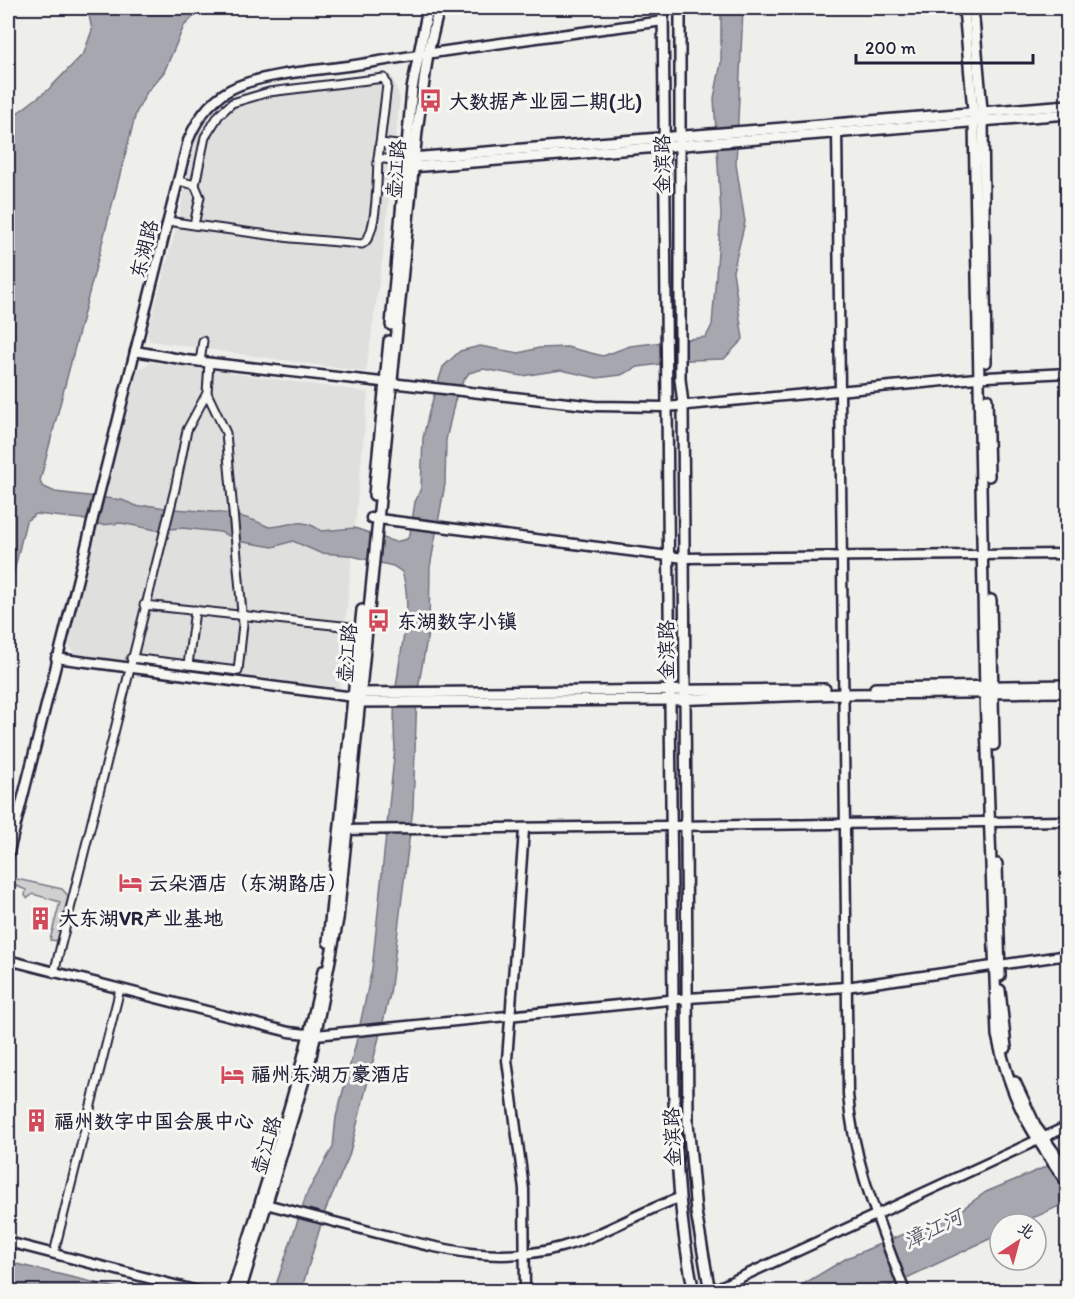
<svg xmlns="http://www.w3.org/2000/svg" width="1075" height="1299" font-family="Itim,'LXGW WenKai TC',sans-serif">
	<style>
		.built { fill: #dfdfde }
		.green { fill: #d0d0d1; stroke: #797986; stroke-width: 1.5 }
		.water { fill: #a7a7af; stroke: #727281; stroke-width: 1.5 }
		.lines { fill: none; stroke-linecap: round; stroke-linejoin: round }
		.minor-casing { stroke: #22223b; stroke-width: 11 }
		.tertiary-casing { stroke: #22223b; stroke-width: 13 }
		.secondary-casing { stroke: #22223b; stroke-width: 14 }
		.minor { stroke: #f6f6f2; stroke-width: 7 }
		.tertiary { stroke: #f6f6f2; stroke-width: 8 }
		.secondary { stroke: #f6f6f2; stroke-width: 9 }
		.labels { text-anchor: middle; stroke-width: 6; stroke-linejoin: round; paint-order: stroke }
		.poi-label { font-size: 20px; font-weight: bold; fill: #22223b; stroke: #f6f6f2; text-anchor: start }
		.street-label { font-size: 20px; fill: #22223b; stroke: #f6f6f2 }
		.water-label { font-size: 21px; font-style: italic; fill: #575769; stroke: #f6f6f2 }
	</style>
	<rect width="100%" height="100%" fill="#eeeeeb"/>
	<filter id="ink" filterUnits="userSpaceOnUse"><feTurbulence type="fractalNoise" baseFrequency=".0167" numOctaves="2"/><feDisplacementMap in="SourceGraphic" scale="12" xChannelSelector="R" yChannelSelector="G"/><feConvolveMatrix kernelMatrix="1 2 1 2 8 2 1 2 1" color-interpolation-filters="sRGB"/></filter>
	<g filter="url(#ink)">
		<g class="built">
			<polygon points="383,73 392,76 400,98 383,255 366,372 150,341 147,335 176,228 196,137 208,119 235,96 263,88"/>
			<polygon points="151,362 368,392 339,688 75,654 67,642 137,370"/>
		</g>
		<polygon class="green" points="12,878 62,889 70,898 59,941 50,940 60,902 33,894 28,898 25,896 26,890 12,884"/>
		<g class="water">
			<path d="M94,8H198L199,11L184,26L164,72L147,92L136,113L40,481L42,486L55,492L122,500L139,507C154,503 160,509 174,509C207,511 240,512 269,527C290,526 302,516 321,531L355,528L395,542L407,539L410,534L415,502L421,488L423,438L429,412L443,367L460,351L480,346L519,353L539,348L567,347L603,356L630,346L706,337L712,325L721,215L714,98L721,63V8H743L736,164L745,222L733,271L743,339L724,359L690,360L638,367L621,375L597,378L561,370L522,376L483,369L469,373L463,381L455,400L446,440L445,484L430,567L429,628L417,694L413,808L390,994L349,1156L325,1211L301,1291H274L307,1193L333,1147L336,1117L356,1043L372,969L395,748C393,723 394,698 398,673C402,640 413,605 402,572L393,566L348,555L320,553L293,541L273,547L243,542L220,532L182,528L156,530L121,523L102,525L81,519L36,514L26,521L8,597V120L49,89L84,53L92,30L89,15Z"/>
			<path d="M1067,1158V1202C1044,1213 1026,1224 1000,1224V1234L879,1291L790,1292L847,1258L962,1209L986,1192Z"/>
			<polygon points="8,1262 130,1291 21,1291 8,1288"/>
		</g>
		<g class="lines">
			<defs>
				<g id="minor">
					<polyline points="406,162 378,158 380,143 407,146"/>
					<polyline points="179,181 195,185 205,137 219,115 232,103 269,92 384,78 387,85 380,143"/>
					<path d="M195,185L200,197L194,225L291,238L362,244C378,237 377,176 378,158"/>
					<polyline points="168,221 194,225"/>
					<polyline points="200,362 203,341"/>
					<polyline points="144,605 361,628"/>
					<polyline points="131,658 238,671 243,624 226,433 207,393"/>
					<polyline points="188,665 195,610"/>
					<polyline points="54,973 175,489 187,430 207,393 209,363"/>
					<polyline points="54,1253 120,989"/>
				</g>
				<g id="tertiary">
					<path d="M837,128L848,1094C853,1163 881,1227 905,1292"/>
					<polyline points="135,351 186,360 595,406 666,407 987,377 1068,373"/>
					<polyline points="371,518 684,558 1068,554"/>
					<polyline points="56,658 354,697"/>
					<polyline points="342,830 1068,821"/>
					<polyline points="524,830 507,1060 524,1189 525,1292"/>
					<path d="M8,856L188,141C198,116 213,96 238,86C269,73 321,70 355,65C458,48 560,35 663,21"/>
					<polyline points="8,960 289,1032 316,1035 689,998 846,987 1068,955"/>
					<path d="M262,1203C301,1213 339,1223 377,1233C440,1249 497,1265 561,1247C602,1236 639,1212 679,1198"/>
					<polyline points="8,1242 202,1292"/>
					<polyline points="709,1292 1068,1126"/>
				</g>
				<g id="secondary">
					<path d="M663,8L674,1100C677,1164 680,1228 694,1292"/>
					<polyline points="680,8 680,379 683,404 688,1123 696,1212 710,1292"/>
					<path d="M964,8L974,122L985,694L997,1035C1011,1100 1030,1131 1068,1184"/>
					<polyline points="973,8 983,121 986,362"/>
					<polyline points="411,158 1068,105"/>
					<polyline points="411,167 1068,114"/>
					<polyline points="391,325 412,89 428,8"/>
					<polyline points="987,399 989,476"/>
					<polyline points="374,495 389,341"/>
					<polyline points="991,600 994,745"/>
					<polyline points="875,688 1068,685"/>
					<polyline points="356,693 825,689"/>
					<polyline points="356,702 670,700 843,694 1068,692"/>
					<polyline points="997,864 1000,976"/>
					<polyline points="328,942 362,610"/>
					<polyline points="1000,990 1006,1048"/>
					<polyline points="1015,1082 1036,1127 1068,1172"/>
					<path d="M232,1292C265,1186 302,1080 323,971"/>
					<polyline points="240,1292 311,1057 338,919 417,131 428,53 439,8"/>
				</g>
			</defs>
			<use href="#minor" class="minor-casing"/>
			<use href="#tertiary" class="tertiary-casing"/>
			<use href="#secondary" class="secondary-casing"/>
			<use href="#minor" class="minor"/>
			<use href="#tertiary" class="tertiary"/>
			<use href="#secondary" class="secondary"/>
		</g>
	</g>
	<defs>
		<symbol id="bus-bare" viewBox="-9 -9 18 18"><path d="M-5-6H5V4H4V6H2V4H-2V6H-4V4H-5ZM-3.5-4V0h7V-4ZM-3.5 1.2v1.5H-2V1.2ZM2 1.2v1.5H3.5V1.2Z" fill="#d1495b" stroke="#f6f6f2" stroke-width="2.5" paint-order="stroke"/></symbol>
		<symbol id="hotel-bare" viewBox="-9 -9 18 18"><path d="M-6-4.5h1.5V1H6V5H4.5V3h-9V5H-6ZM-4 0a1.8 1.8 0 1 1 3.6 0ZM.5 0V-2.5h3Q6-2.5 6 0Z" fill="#d1495b" stroke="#f6f6f2" stroke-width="2.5" paint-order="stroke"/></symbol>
		<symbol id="building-bare" viewBox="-9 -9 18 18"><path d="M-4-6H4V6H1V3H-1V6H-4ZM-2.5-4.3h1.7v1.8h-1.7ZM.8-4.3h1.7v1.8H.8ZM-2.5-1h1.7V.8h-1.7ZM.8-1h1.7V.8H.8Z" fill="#d1495b" stroke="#f6f6f2" stroke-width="2.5" paint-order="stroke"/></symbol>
	</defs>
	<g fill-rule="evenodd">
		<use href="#bus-bare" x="414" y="84" width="33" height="33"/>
		<use href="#bus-bare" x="362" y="604" width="33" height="33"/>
		<use href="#hotel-bare" x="114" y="866" width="33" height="33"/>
		<use href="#building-bare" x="24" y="902" width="33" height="33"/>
		<use href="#hotel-bare" x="216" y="1058" width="33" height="33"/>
		<use href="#building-bare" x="20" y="1104" width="33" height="33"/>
	</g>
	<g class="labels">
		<g class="poi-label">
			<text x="449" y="108">大数据产业园二期(北)</text>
			<text x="397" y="628">东湖数字小镇</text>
			<text x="148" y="890">云朵酒店（东湖路店）</text>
			<text x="59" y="925">大东湖VR产业基地</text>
			<text x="251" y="1081">福州东湖万豪酒店</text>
			<text x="54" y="1128">福州数字中国会展中心</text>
		</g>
		<g class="street-label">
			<text transform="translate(662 164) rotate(-90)" y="7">金滨路</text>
			<text transform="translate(396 169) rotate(-85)" y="7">壶江路</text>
			<text transform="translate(144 249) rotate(-76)" y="7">东湖路</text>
			<text transform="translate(666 650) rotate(-90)" y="7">金滨路</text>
			<text transform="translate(347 653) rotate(-85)" y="7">壶江路</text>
			<text transform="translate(672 1137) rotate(-92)" y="7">金滨路</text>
			<text transform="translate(266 1145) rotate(-73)" y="7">壶江路</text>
		</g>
		<g class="water-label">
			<text transform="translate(933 1229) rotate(-26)" y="7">漳江河</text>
		</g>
	</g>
	<rect width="1075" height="1299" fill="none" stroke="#f6f6f2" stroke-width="30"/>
	<rect x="15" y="15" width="1045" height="1269" fill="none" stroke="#22223b" stroke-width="2" filter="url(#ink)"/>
	<g transform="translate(1018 1242) rotate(36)"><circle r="28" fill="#f6f6f2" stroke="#a1a1a9" stroke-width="1.5"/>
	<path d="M0-4.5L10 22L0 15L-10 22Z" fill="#d1495b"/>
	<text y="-9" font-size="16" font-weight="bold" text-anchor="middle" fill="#22223b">北</text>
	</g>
	<path d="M856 54v9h177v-9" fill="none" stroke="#22223b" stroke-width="3"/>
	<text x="865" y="54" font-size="18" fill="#22223b" stroke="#f6f6f2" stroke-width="4.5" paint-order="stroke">200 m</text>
</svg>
